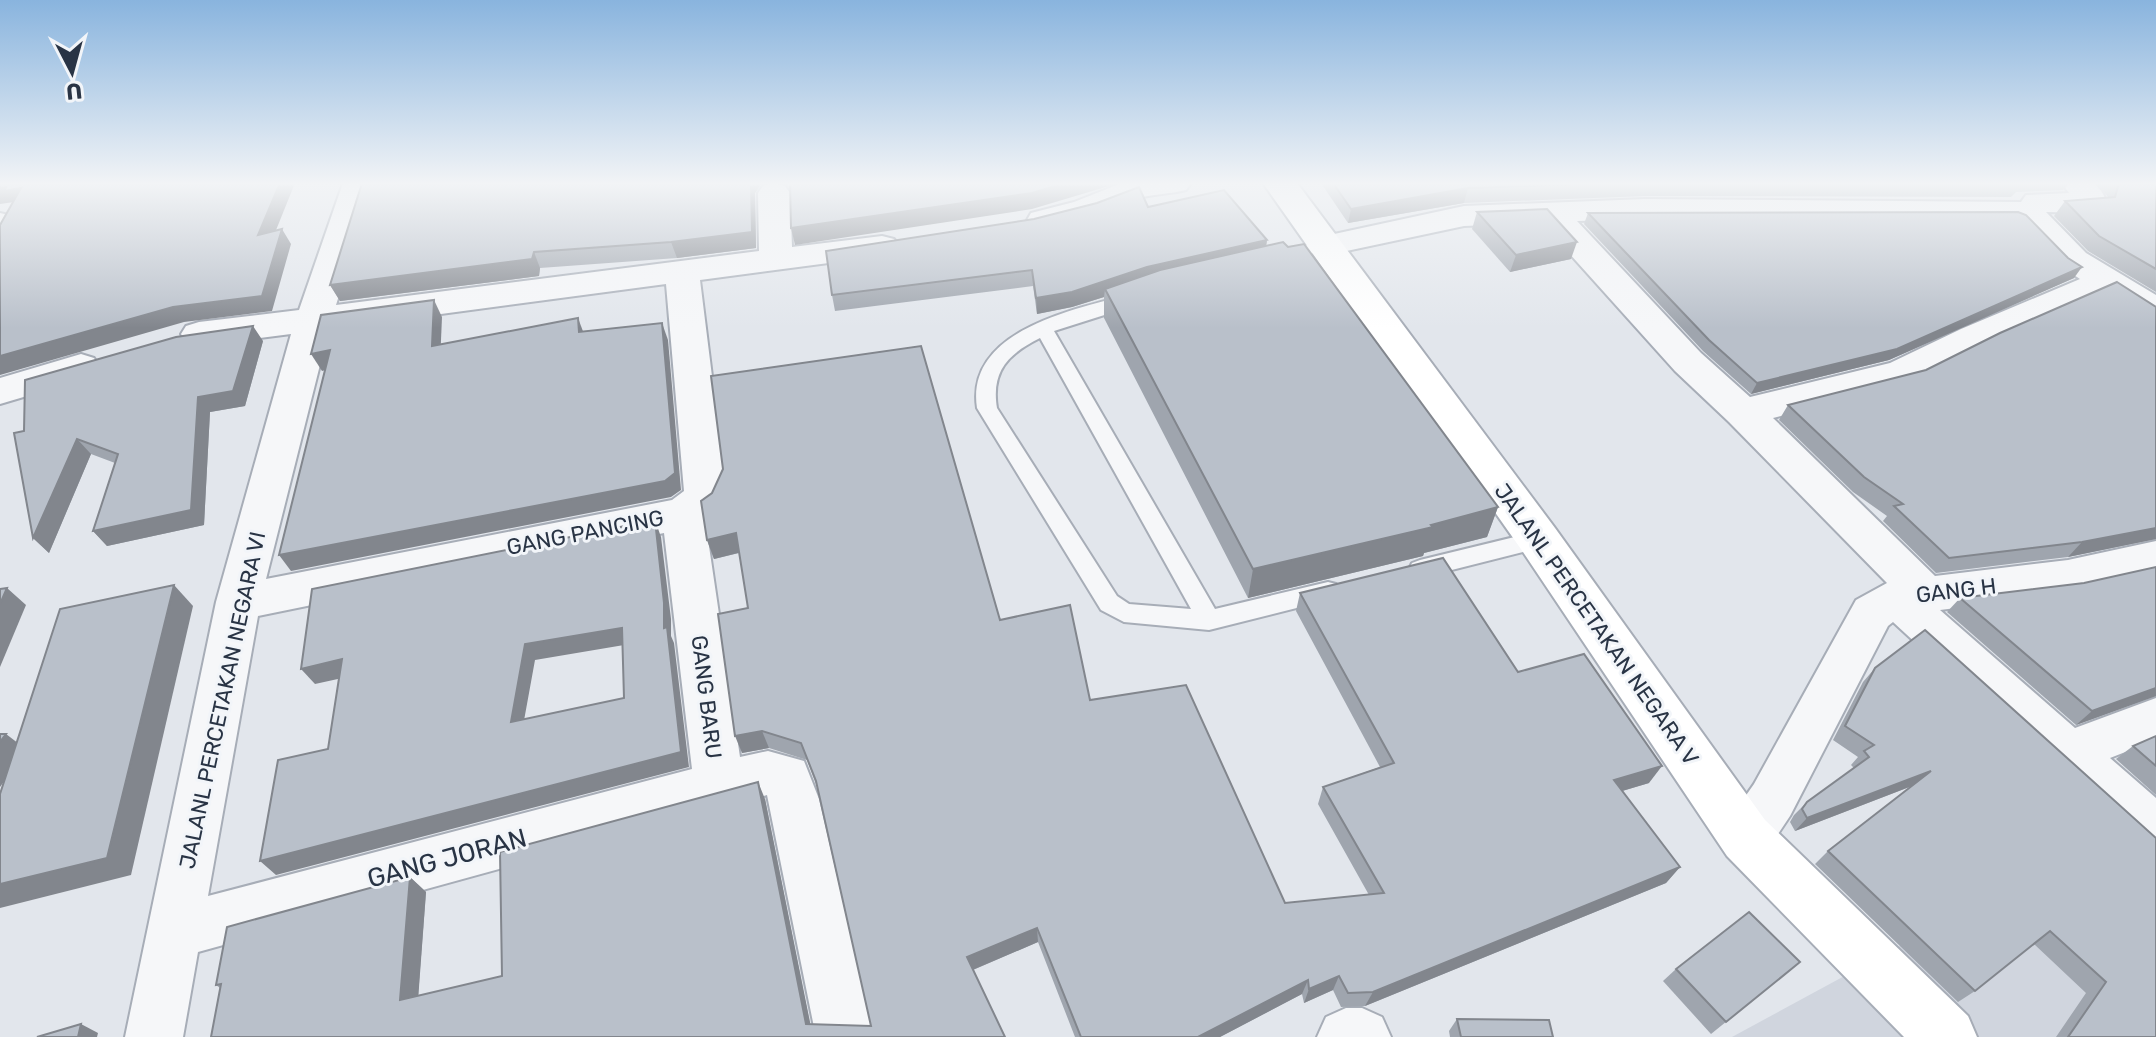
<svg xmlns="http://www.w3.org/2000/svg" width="2156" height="1037" font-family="Rubik,sans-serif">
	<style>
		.built { fill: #d0d5de }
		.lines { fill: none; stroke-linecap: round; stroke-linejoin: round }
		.lane-casing { stroke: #a7adb7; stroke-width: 4 }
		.street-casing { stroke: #a7adb7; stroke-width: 4 }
		.secondary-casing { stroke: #a7adb7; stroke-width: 4 }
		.lane { fill: #f6f7f9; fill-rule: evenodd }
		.street { fill: #f6f7f9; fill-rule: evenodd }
		.secondary { fill: #fff; fill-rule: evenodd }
		.wall { fill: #9fa5ae }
		.shaded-wall { fill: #82868d }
		.building { fill: #b9c0ca; stroke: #82868d; stroke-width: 2; fill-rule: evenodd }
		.labels { text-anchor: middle; stroke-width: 6; stroke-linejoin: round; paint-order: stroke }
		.street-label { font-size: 22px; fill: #293445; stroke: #f2f5f9 }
		.near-street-label { font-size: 26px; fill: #293445; stroke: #f2f5f9 }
	</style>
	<rect width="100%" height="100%" fill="#e2e6ec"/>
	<polygon class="built" points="2156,807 2156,1037 1732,1037"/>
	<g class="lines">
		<defs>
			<g id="lane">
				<path d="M1132,294L1139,296L1141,300L1139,304L1054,331L1215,609L1328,582L1336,584L1340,591L1336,598L1209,630L1124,622L1101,610L977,408C965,330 1075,309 1132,294ZM1040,338L1191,609L1129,604L1117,596L997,408C991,371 1008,354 1040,338Z"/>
				<polygon points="1539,531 1547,534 1550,540 1547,546 1420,578 1412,575 1409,569 1412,563 1420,560"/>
			</g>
			<g id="street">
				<path d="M343,183H374L336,305L759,251L758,193L763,186L774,183L785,186L790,193L792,247L882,236L894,239L899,246L894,253L882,256L700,280L726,489L716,511L705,519L740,757L768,751L804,761L819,799L874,1037H816L767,795L198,952L183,1037H125L216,602L291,334L199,346L186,342L181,334L186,326L199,322L299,310ZM666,284L684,491L672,500L266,579L329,329ZM664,533L692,769L208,896L258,616Z"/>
				<path d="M1122,183H1191L1186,190C1170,194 1152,194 1135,199C1104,209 1066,235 1031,227L1027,220L1031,213L1074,202Z"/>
				<path d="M2062,183H2094C2102,192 2110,198 2101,210L2090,213L2046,212L2086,253L2156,295V322L2143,319L2105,294L1987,345L1914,382L1773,418L1935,576L2068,560L2156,541V575L2068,594L1940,610L2075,728L2156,698V740L2110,758L2156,798V855L2138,848L1893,622L1888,626L1790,816L1764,855L1746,862L1728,855L1720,838L1728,821L1754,784L1856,600L1887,583L1729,422L1675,371L1542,223L1464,226L1323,256L1311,253L1306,246L1311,239L1464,206L1645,199L2021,202L2026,195L2069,193ZM1645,219L2011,220L2020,223L2062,267L2080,279L1961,329L1890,363L1750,397L1701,353L1577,221Z"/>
				<polygon points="0,213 13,216 17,223 12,231 0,234"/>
				<polygon points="81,354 94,358 100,367 94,376 0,404 0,378"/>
				<polygon points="1346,1008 1362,1008 1382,1017 1391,1037 1317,1037 1326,1017"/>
			</g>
			<polygon id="secondary" points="1263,183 1297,183 1555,528 1765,820 1968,1016 1977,1037 1904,1037 1727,856 1523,552"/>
		</defs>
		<use href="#lane" class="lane-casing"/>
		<use href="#street" class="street-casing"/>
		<use href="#secondary" class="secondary-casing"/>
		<use href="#lane" class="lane"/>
		<use href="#street" class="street"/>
		<use href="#secondary" class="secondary"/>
	</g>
	<g class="wall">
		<polygon points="623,183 766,183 761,184 755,193 756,248 677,258 540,268 539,276 340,301 330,285"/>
		<polygon points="1321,183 2069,183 2063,190 2016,192 2011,197 1645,196 1464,203 1348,223"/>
		<polygon points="2097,183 2156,183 2156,292 2088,251 2054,216 2065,201 2108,197"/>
		<polygon points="1148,207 1267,240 1266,245 1498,507 1487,537 1424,553 1423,556 1248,598 1104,318 1104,297 1072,307 1037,314 1033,286 835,311 832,295"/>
		<polygon points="1477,212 1571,259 1510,272 1472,229"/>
		<polygon points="1588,213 2074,278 1889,360 1751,394 1703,351 1584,224"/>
		<polygon points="2154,307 2156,539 2068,557 1936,573 1883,521 1887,516 1853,492 1779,420 1788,405 1926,370"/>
		<polygon points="263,341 245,406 210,412 204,525 107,546 93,531 115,463 91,454 49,553 33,538 24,431"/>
		<polygon points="707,540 1000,620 1090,700 1285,903 1369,895 1318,804 1323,787 1380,767 1296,611 1300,593 1518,672 1649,783 1622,791 1680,867 1666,883 1365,1006 1341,1007 1333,990 1304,1003 1302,994 1220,1037 1075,1037 1038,942 973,970 1005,1037 220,988 216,985 410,877 426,892 418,996 502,976 765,799 810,1024 871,1026 817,787 807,760 769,748 742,753 748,608 739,553 714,559"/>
		<polygon points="2084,583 2156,696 2076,725 1947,612 1960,598"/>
		<polygon points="1875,668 2156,1037 2056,1037 2086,993 2034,944 1975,991 1958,1002 1815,864 1828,851 1912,786 1795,831 1790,822 1794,815 1807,802 1854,768 1851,765 1858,757 1833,740 1863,682"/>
		<polygon points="2156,736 2156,795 2116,759 2133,746"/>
		<polygon points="1800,962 1711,1034 1663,981 1676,969"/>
		<polygon points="1457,1019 1553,1037 1450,1037 1449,1031"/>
	</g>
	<g class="shaded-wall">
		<polygon points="280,183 295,183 268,250 258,235"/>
		<polygon points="751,183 766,183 761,184 755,193 756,248 677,258 671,242"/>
		<polygon points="1066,183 1119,183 1032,209 795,245 791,228"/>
		<polygon points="6,187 21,188 14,202 0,204 0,188"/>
		<polygon points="1468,188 1464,203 1348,223 1351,209"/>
		<polygon points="282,229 291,244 272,311 184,322 0,375 0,356"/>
		<polygon points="1267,240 1265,255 1105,289 1104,297 1072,307 1037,314 1036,298 1147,267"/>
		<polygon points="1577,242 1571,259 1510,272 1516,255"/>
		<polygon points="534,252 540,268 539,276 340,301 330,285"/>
		<polygon points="2082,267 2074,278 1889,360 1751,394 1757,383"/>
		<polygon points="434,300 442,317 440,363 432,346"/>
		<polygon points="578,318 584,334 579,332"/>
		<polygon points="662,323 668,340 681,490 671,497 291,571 279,555"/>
		<polygon points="253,326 263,341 245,406 210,412 204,525 107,546 93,531"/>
		<polygon points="330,350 341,366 322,371 311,354"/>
		<polygon points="77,439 91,454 49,553 33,538"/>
		<polygon points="1498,507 1487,537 1424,553 1423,556 1248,598 1253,569"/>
		<polygon points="655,520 661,537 671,619 671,636 674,643 689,767 276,875 260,861 681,752 664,628"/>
		<polygon points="2156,528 2156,539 2068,557 2082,542"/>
		<polygon points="736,533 742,552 714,559 707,540"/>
		<polygon points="174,585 193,606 131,875 0,908 0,884"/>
		<polygon points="7,588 26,605 0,667 0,604"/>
		<polygon points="622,628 630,644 535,660 521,737 511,722 525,644"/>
		<polygon points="342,659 356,675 315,684 301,669"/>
		<polygon points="2156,688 2156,696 2076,725 2092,711"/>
		<polygon points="762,731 769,748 742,753 735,736"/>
		<polygon points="6,734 27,750 0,787 0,742"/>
		<polygon points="1662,766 1649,783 1602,797 1614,780"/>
		<polygon points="1931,771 1917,784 1795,831 1807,818"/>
		<polygon points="758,782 765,799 813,1037 806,1024"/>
		<polygon points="1680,867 1666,883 1365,1006 1373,992"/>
		<polygon points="410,877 426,892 417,1014 400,1000"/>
		<polygon points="1037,928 1038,942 970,971 967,957"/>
		<polygon points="1339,976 1333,990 1304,1003 1309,989"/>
		<polygon points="1308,980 1302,994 1220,1037 1198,1037"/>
		<polygon points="81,1024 98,1033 97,1037 78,1037"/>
	</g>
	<g class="building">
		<polygon points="0,183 280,183 258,235 282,229 262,296 173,307 0,356 0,225 21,188 5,191 6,187 0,188"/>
		<polygon points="362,183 614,183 614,184 634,183 751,183 752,232 671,242 534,252 532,259 330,285"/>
		<polygon points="790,183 1066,183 1032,193 791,228"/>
		<polygon points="1333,183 1619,183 1468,188 1351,209"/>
		<polygon points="2119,183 2156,183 2156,269 2099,236 2065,201 2115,197"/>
		<polygon points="1139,187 1148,207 1224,190 1267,240 1147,267 1072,292 1036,298 1032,270 832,295 826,251 1034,219 1097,203"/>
		<polygon points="1547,209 1577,242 1516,255 1477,212"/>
		<polygon points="2018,212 2026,215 2068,258 2082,267 1897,349 1757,383 1709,340 1588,213"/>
		<polygon points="1283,242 1288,247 1304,244 1498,507 1431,525 1433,527 1253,569 1105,289 1160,270"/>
		<polygon points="2117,282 2156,307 2156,528 2082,542 1949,558 1894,506 1903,504 1864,477 1788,405 1926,370 2000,333"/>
		<polygon points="434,300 432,346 578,318 579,332 662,323 675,473 665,481 279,555 330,350 311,354 321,315"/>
		<polygon points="253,326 233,391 198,397 191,510 93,531 118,454 77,439 33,538 14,433 24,431 25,380 176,337"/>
		<polygon points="921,346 1000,620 1070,605 1090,700 1186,685 1285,903 1384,893 1323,787 1394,763 1300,593 1443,558 1518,672 1584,654 1662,766 1614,780 1680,867 1373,992 1348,993 1339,976 1309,989 1308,980 1198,1037 1081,1037 1037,928 967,957 1005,1037 211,1037 221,984 216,985 227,927 410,877 400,1000 502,976 500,852 758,782 806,1024 871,1026 816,781 801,743 762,731 735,736 718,614 748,608 736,533 707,540 701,501 712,493 723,469 711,376"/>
		<path d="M655,520L664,603V628L667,627L681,752L260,861L278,760L328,749L342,659L301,669L312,589ZM622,628L624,698L511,722L525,644Z"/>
		<polygon points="2156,567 2156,688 2092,711 1960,598 2084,583"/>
		<polygon points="174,585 107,858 0,884 0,794 60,609"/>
		<polygon points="7,588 0,604 0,589"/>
		<polygon points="1925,630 2156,838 2156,1037 2068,1037 2106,982 2050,931 1975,991 1828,851 1931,771 1807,818 1802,809 1807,802 1869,757 1864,751 1874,745 1845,726 1875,668"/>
		<polygon points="0,734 6,734 0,742"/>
		<polygon points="2156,736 2156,766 2133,746"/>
		<polygon points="1749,912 1800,962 1726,1022 1676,969"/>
		<polygon points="1457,1019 1549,1020 1553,1037 1461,1037"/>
		<polygon points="81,1024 78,1037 37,1037"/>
	</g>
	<linearGradient id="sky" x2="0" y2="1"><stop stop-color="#89b4de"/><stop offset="0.56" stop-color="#f2f4f6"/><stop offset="1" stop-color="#f2f4f6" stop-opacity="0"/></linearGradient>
	<rect width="2156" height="328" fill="url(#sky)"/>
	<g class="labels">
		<g class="street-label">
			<text transform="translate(585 532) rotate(-11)" y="8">GANG PANCING</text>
			<text transform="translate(1956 590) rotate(-7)" y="8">GANG H</text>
			<text transform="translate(1597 624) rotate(55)" y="8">JALANL PERCETAKAN NEGARA V</text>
			<text transform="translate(707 697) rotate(83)" y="8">GANG BARU</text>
			<text transform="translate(222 700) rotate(-78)" y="8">JALANL PERCETAKAN NEGARA VI</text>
		</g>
		<g class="near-street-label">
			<text transform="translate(447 858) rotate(-15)" y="9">GANG JORAN</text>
		</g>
	</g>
	<g transform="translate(72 72) rotate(174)" stroke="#f2f5f9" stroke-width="6" paint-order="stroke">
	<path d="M0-6L14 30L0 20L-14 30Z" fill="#293445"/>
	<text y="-12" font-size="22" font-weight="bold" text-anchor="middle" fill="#293445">U</text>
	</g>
</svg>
